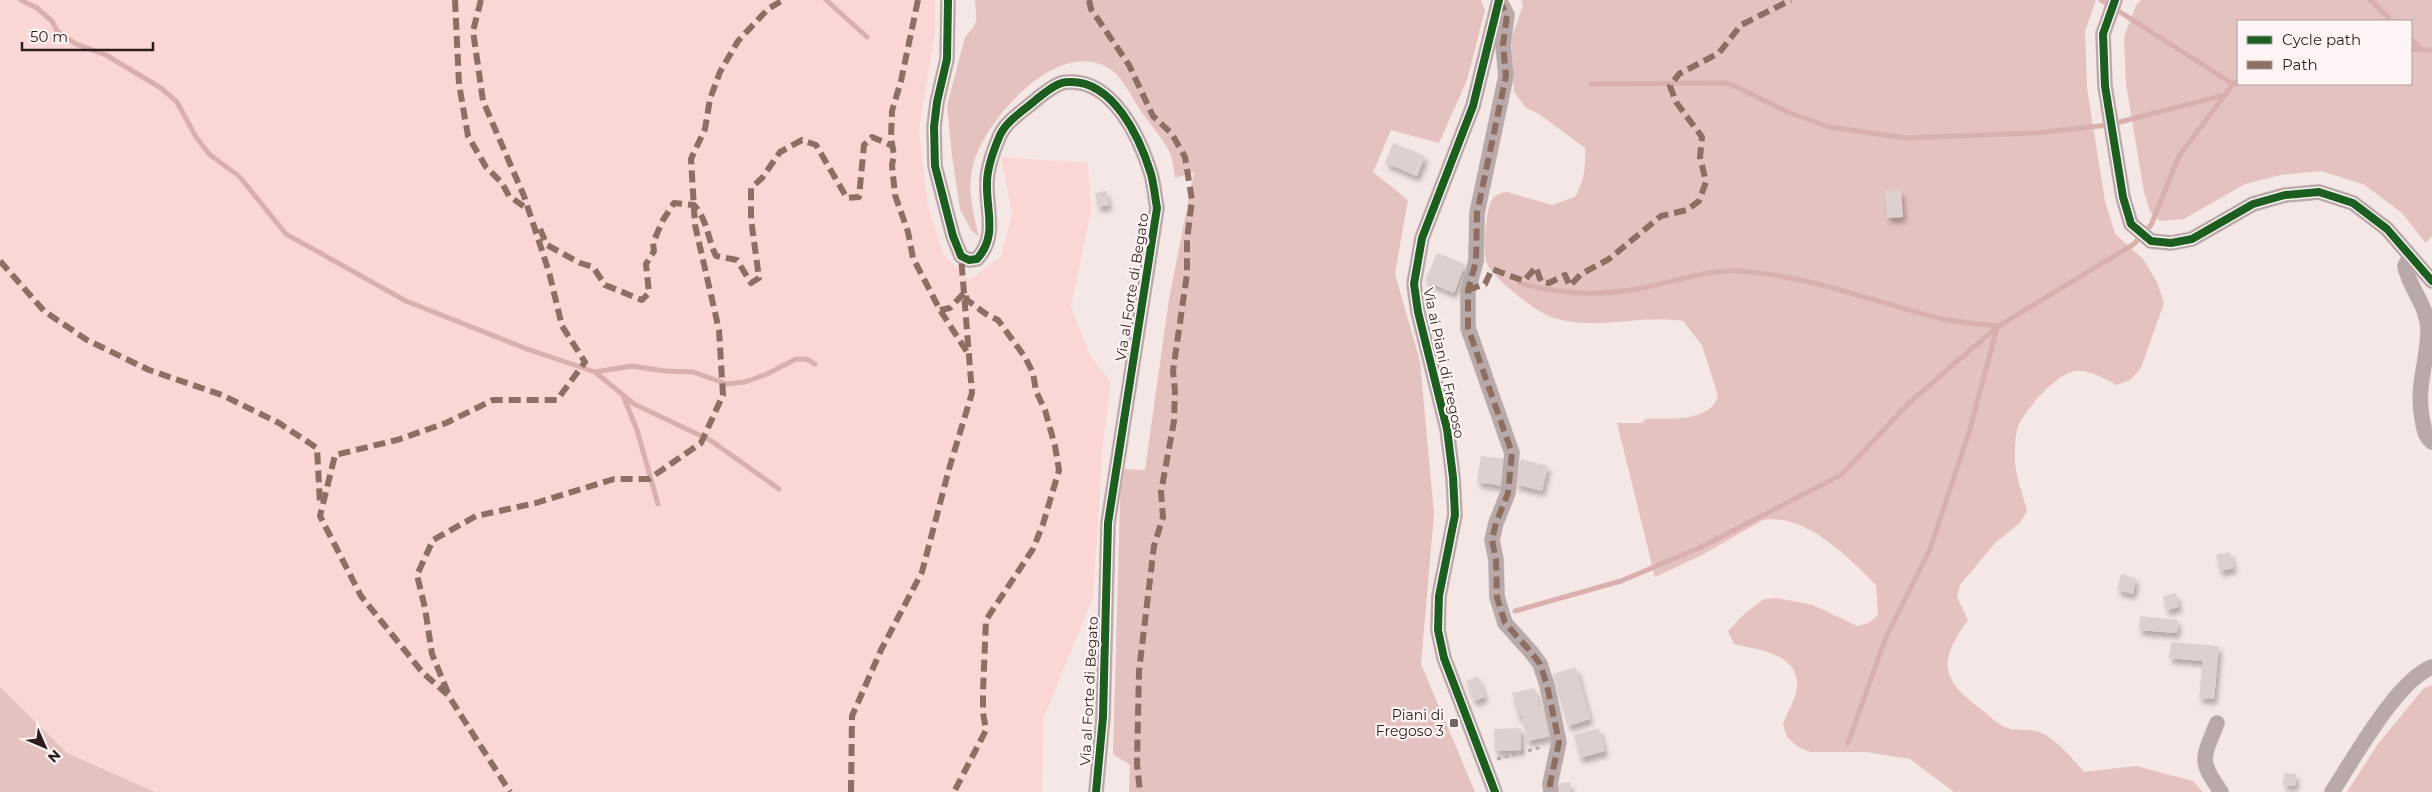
<svg xmlns="http://www.w3.org/2000/svg" width="2432" height="792" font-family="Montserrat,sans-serif">
	<style>
		.green { fill: #fad6d4 }
		.forest { fill: #e4c2bf; fill-rule: evenodd }
		.lines { fill: none; stroke-linecap: round; stroke-linejoin: round }
		.stream { stroke: #d9b0ae; stroke-width: 5 }
		.building { fill: #ddd0cf; filter: url(#shadow) }
		.street-casing { stroke: #cfc4c3; stroke-width: 16 }
		.path { stroke: #b7abaa; stroke-width: 3; stroke-dasharray: 4 4; stroke-linecap: butt }
		.street { stroke: #b9a9a8; stroke-width: 15 }
		.quiet { stroke: #8d6e63; stroke-width: 6; stroke-dasharray: 12 6; stroke-linecap: butt }
		.cycleway-casing { stroke: #fdf4f3; stroke-width: 11 }
		.cycleway { stroke: #1b5e20; stroke-width: 8 }
		.poi-dot { fill: #726463; stroke: #fdf4f3; stroke-width: 2 }
		.labels { text-anchor: middle; stroke-width: 4.5; stroke-linejoin: round; paint-order: stroke }
		.street-label { font-size: 14px; fill: #2c1e1d; stroke: #fdf4f3 }
		.poi-label { font-size: 14px; fill: #2c1e1d; stroke: #fdf4f3; text-anchor: end }
	</style>
	<defs>
		<filter id="shadow"><feDropShadow dx="3" dy="5.5" stdDeviation="2.5" flood-color="#0004"/></filter>
	</defs>
	<rect width="100%" height="100%" fill="#f5e7e6"/>
	<polygon class="green" points="0,0 935,0 935,31 919,131 928,206 943,254 969,280 1001,257 1012,213 1001,157 1088,163 1091,211 1071,306 1090,356 1111,382 1103,444 1093,597 1043,720 1042,792 155,792 67,753 0,687"/>
	<g class="forest">
		<path d="M975,0H1481L1485,10L1467,80L1439,143L1391,130L1373,172L1408,200L1395,274L1420,361L1434,514L1421,664L1475,792H1129L1130,765L1113,754L1121,469L1145,470L1169,299L1194,172L1175,178C1174,171 1173,163 1171,156C1166,141 1150,125 1141,111C1134,101 1122,78 1113,71C1061,32 985,119 973,165C967,189 973,213 979,237L971,230L960,209L952,156L947,106L965,37C980,22 976,19 975,0Z"/>
		<path d="M1521,0H2096L2085,31L2087,88L2105,201L2115,234L2143,259L2157,282L2164,303L2141,368L2130,380L2117,385C2105,379 2091,370 2077,371C2057,372 2028,407 2019,424C2016,431 2015,443 2015,451C2013,471 2022,491 2027,511L2020,523L1996,542L1960,585L1957,597L1968,620C1941,657 1938,677 1977,706C1986,713 1995,722 2005,727C2016,732 2028,728 2039,732C2053,736 2075,761 2084,772L2136,766L2193,781L2203,792H1954L1910,759L1866,752H1810L1798,747L1787,737L1783,724C1787,713 1796,699 1797,687C1799,653 1758,650 1734,644L1728,631L1745,613L1764,599L1777,598L1813,605L1857,626L1869,623L1878,615L1876,585C1849,558 1806,513 1763,520L1702,555L1655,577L1617,423H1642L1646,419C1669,418 1710,423 1718,396L1702,345L1683,321C1638,314 1594,332 1551,317C1535,311 1495,280 1487,264C1482,255 1486,205 1493,198C1497,194 1502,192 1507,192L1552,205L1575,197C1584,182 1586,165 1585,148L1539,114L1526,108L1514,92L1511,40L1523,5Z"/>
		<path d="M2141,0H2432V236L2426,243L2402,213L2363,184L2321,171L2281,175L2245,184L2184,219L2160,221L2150,212L2144,192L2126,84L2124,37L2136,5ZM2238,21H2411V84H2238Z"/>
		<polygon points="2432,685 2432,792 2347,792 2378,744 2424,688"/>
		<polygon points="0,687 67,753 155,792 0,792"/>
	</g>
	<g class="lines">
		<g class="stream">
			<polyline points="21,0 37,8 52,21 57,31 76,44 106,55 161,88 177,102 196,137 210,155 239,176 286,234 406,301 527,349 595,372 634,404 710,440 779,489"/>
			<polyline points="826,0 867,37"/>
			<polyline points="2101,0 2233,84"/>
			<polyline points="2370,0 2392,21"/>
			<polyline points="2411,39 2422,50"/>
			<polyline points="2411,49 2432,50"/>
			<polyline points="1591,84 1728,83 1790,113 1829,127 1906,138 2036,133 2108,125 2225,95"/>
			<path d="M1520,283C1561,295 1602,296 1643,288C1672,282 1711,269 1740,271C1810,276 1875,302 1942,319C1960,323 1980,324 1999,326"/>
			<polyline points="595,372 632,366 665,371 693,372 727,384 745,382 767,374 796,359 806,359 815,364"/>
			<polyline points="624,398 637,430 658,504"/>
			<polyline points="1515,611 1621,581 1699,548 1841,475 1910,402 1997,327 2134,244 2151,225 2179,156 2233,84 2238,81"/>
			<polyline points="1848,743 1886,637 1930,549 1970,429 1997,328"/>
		</g>
	</g>
	<g class="building">
		<polygon points="1393,143 1425,156 1417,176 1385,163"/>
		<polygon points="1901,190 1903,217 1887,218 1885,191"/>
		<polygon points="1106,191 1109,205 1098,207 1095,193"/>
		<polygon points="1437,253 1465,264 1454,293 1425,281"/>
		<polygon points="1481,456 1507,459 1503,486 1477,482"/>
		<polygon points="1521,459 1548,466 1542,491 1515,484"/>
		<polygon points="2230,552 2234,568 2220,571 2216,555"/>
		<polygon points="2121,574 2136,578 2133,594 2117,590"/>
		<polygon points="2176,593 2179,607 2166,610 2163,596"/>
		<polygon points="2140,616 2178,620 2177,633 2139,630"/>
		<polygon points="2171,642 2219,646 2214,699 2199,698 2203,661 2169,658"/>
		<polygon points="1576,667 1590,719 1568,726 1553,674"/>
		<polygon points="1478,676 1485,697 1474,701 1466,681"/>
		<polygon points="1535,688 1539,707 1546,705 1552,736 1527,741 1522,716 1518,716 1512,693"/>
		<polygon points="1521,728 1521,750 1495,751 1494,729"/>
		<polygon points="1599,728 1605,751 1580,758 1574,735"/>
		<polygon points="2284,773 2296,774 2295,786 2283,785"/>
		<polygon points="1570,782 1571,792 1557,792 1555,784"/>
	</g>
	<g class="lines">
		<defs>
			<g id="street">
				<path d="M948,0L947,59L937,102L934,127L935,166L953,236L961,256L969,260L977,259C998,236 986,211 987,183C987,168 994,149 1000,135C1007,120 1026,109 1038,98C1046,92 1057,82 1068,82C1113,79 1140,138 1151,174C1154,185 1155,197 1157,208L1108,523L1103,717L1096,792"/>
				<polyline points="1499,0 1507,15 1503,45 1506,76 1477,213 1476,261 1468,290 1468,328 1512,453 1508,493 1496,523 1492,540 1496,560 1497,597 1505,623 1531,652 1540,664 1547,685 1559,742 1550,784 1551,792"/>
				<polyline points="2115,0 2103,34 2105,86 2123,197 2131,224 2151,241 2171,243 2192,239 2253,204 2285,195 2319,192 2353,203 2387,229 2432,281"/>
				<path d="M2410,256L2405,266C2409,288 2428,306 2428,330C2428,362 2416,384 2422,418C2424,428 2424,435 2432,442"/>
				<path d="M2217,723C2203,759 2198,759 2221,792"/>
				<polyline points="1495,792 1444,658 1438,630 1439,596 1455,515 1453,477 1447,429 1418,312 1414,284 1422,238 1473,106 1499,0"/>
				<path d="M2332,792C2353,760 2397,680 2432,667"/>
			</g>
		</defs>
		<use href="#street" class="street-casing"/>
		<polyline class="path" points="1497,759 1542,747"/>
		<use href="#street" class="street"/>
		<g class="quiet">
			<polyline points="455,0 459,84 468,136 486,167 502,183 509,196 529,210"/>
			<polyline points="481,0 473,31 483,101 524,196 549,272 562,326 585,362 557,400 493,400 446,423 397,440 335,455 320,516 361,596 423,673 448,695 510,792"/>
			<polyline points="918,0 901,81 892,111 891,138 894,155 892,165 895,195 908,232 913,258 940,310 969,355"/>
			<polyline points="1089,0 1091,9 1129,65 1153,116 1172,134 1185,157 1192,200 1187,240 1187,274 1173,371 1175,391 1174,421 1161,492 1163,517 1154,546 1139,671 1137,764 1140,792"/>
			<polyline points="1499,0 1507,15 1503,45 1506,76 1477,213 1476,261 1468,290 1468,328 1512,453 1508,493 1496,523 1492,540 1496,560 1497,597 1505,623 1531,652 1540,664 1547,685 1559,742 1550,784 1551,792"/>
			<path d="M540,229L547,245L580,263L593,267L605,285L642,300L649,293L646,264L654,251L653,243L663,220L674,203L694,205C708,221 707,237 716,256L737,260L751,283L759,278L751,219V188L762,178L780,152L802,140L816,145L847,198L859,197L864,145L872,137L893,146"/>
			<polyline points="0,261 44,311 87,340 149,370 222,395 279,423 317,448 320,504"/>
			<polyline points="1468,290 1485,284 1492,269 1524,281 1536,267 1541,282 1549,283 1565,275 1570,286 1581,274 1609,259 1661,216 1687,210 1699,201 1706,182 1700,157 1702,137 1676,102 1670,86 1679,74 1719,53 1741,25 1791,0"/>
			<polyline points="940,310 950,308 965,292 967,300 986,314 998,320 1025,357 1033,373 1036,391 1045,410 1055,446 1059,470 1043,524 1033,549 986,620 983,691 983,713 986,730 954,792"/>
			<polyline points="448,693 432,654 425,608 417,575 433,540 476,516 536,503 614,479 649,479 701,443 723,395 719,330 695,225 691,159 705,129 710,99 720,72 738,41 768,9 783,0"/>
			<polyline points="851,792 852,716 881,650 922,572 949,469 972,393 961,256"/>
		</g>
		<defs>
			<g id="cycleway">
				<path d="M948,0L947,59L937,102L934,127L935,166L953,236L961,256L969,260L977,259C998,236 986,211 987,183C987,168 994,149 1000,135C1007,120 1026,109 1038,98C1046,92 1057,82 1068,82C1113,79 1140,138 1151,174C1154,185 1155,197 1157,208L1108,523L1103,717L1096,792"/>
				<polyline points="2115,0 2103,34 2105,86 2123,197 2131,224 2151,241 2171,243 2192,239 2253,204 2285,195 2319,192 2353,203 2387,229 2432,281"/>
				<polyline points="1495,792 1444,658 1438,630 1439,596 1455,515 1453,477 1447,429 1418,312 1414,284 1422,238 1473,106 1499,0"/>
			</g>
		</defs>
		<use href="#cycleway" class="cycleway-casing"/>
		<use href="#cycleway" class="cycleway"/>
	</g>
	<rect class="poi-dot" x="1449" y="718" width="10" height="10" rx="2.5"/>
	<g class="labels">
		<g class="street-label">
			<text transform="translate(1132 287) rotate(-81)" y="5">Via al Forte di Begato</text>
			<text transform="translate(1444 363) rotate(78)" y="5">Via ai Piani di Fregoso</text>
			<text transform="translate(1089 691) rotate(-87)" y="5">Via al Forte di Begato</text>
		</g>
		<g class="poi-label">
			<text x="1444" y="720">Piani di<tspan x="1444" dy="16">Fregoso 3</tspan></text>
		</g>
	</g>
	<rect x="2237" y="20" width="175" height="65" fill="#fdf4f3" stroke="#a99e9d"/>
	<rect x="2247" y="36" width="25" height="8" fill="#1b5e20" stroke="#a99e9d"/>
	<text x="2282" y="45" font-size="15" fill="#2c1e1d">Cycle path</text>
	<rect x="2247" y="61" width="25" height="8" fill="#8d6e63" stroke="#a99e9d"/>
	<text x="2282" y="70" font-size="15" fill="#2c1e1d">Path</text>
	<g transform="translate(45 747) rotate(135)" stroke="#fdf4f3" stroke-width="4" paint-order="stroke">
	<path d="M0-4L9 19L0 12L-9 19Z" fill="#2c1e1d"/>
	<text y="-8" font-size="14" font-weight="bold" text-anchor="middle" fill="#2c1e1d">N</text>
	</g>
	<path d="M22 42v8h131v-8" fill="none" stroke="#2c1e1d" stroke-width="2.5"/>
	<text x="30" y="42" font-size="15" fill="#2c1e1d" stroke="#fdf4f3" stroke-width="4" paint-order="stroke">50 m</text>
</svg>
